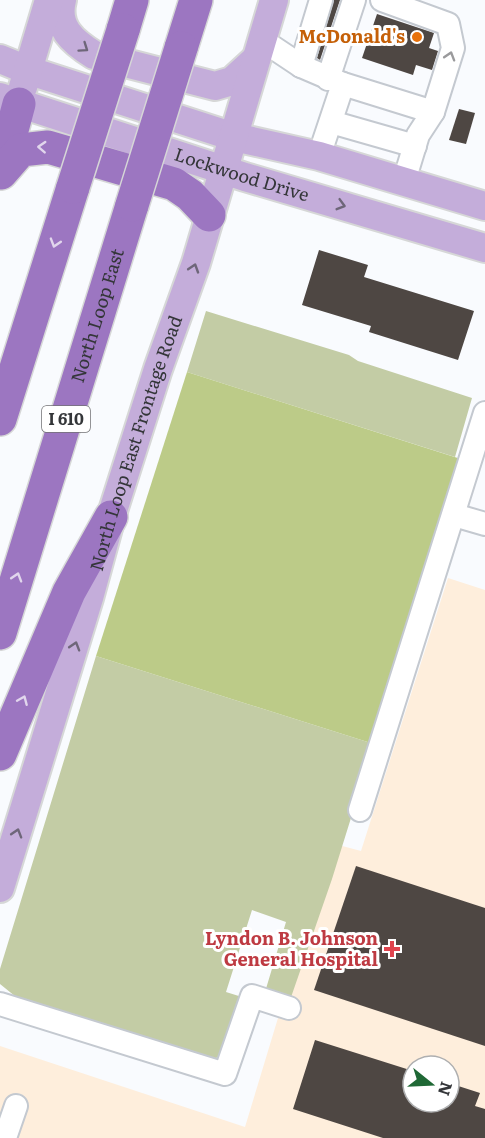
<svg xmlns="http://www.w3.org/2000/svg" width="485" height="1138" font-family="Literata,serif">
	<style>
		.medical { fill: #feeedc; fill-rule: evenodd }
		.green { fill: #c3cca5 }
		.forest { fill: #bccb88 }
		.building { fill: #4e4743 }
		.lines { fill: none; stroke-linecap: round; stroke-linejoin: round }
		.minor-casing { stroke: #c4c9d0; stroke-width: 26 }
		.major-casing { stroke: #d6d7d7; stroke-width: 32 }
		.highway-casing { stroke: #d6d7d7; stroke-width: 36 }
		.minor { stroke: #fff; stroke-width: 22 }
		.major { stroke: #c4adda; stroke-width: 28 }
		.highway { stroke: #9c76c1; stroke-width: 33 }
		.highway-bridge-casing { stroke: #d6d7d7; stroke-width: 36; stroke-linecap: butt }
		.highway-bridge { stroke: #9c76c1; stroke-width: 33 }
		.oneway { stroke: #6e6679 }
		.oneway2 { stroke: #9a9a9c }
		.oneway3 { stroke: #e1d6ec }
		.food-dot { fill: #e8710a; stroke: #fff; stroke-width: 2 }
		.health-dot { fill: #e0444e; stroke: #fff; stroke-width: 2 }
		.labels { text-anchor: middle; stroke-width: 6; stroke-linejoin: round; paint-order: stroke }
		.shield { fill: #fff; stroke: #717274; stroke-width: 1.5 }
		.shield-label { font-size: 16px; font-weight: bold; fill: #343639 }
		.food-label { font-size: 18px; font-weight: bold; fill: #c56008; stroke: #fff; text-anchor: end }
		.street-label { font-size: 18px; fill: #343639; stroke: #fff }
		.health-label { font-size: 18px; font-weight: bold; fill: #be3a42; stroke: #fff; text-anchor: end }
	</style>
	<rect width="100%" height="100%" fill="#f9fbfe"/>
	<path class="medical" d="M448,578L485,590V1138H0V1046L245,1127L331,843L361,851ZM413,1066H449V1102H413Z"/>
	<g class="green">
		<polygon points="206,311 349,355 358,361 472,398 455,457 187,372"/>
		<polygon points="96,656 374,744 332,879 289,1003 265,992 286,922 252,910 226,992 242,997 220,1057 207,1060 21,1001 0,984 0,969"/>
	</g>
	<polygon class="forest" points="187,372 464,460 374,744 96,656"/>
	<g class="building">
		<polygon points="334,0 340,0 320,60 317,58"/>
		<polygon points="377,14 434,33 429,48 438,51 432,70 416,65 413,75 362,58"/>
		<polygon points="459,109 475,113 466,144 449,140"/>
		<polygon points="319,250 368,265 364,277 474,311 458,360 369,332 371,326 302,305"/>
		<polygon points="356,866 485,908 485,1046 314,990"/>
		<polygon points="315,1040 413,1071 413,1102 449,1102 449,1083 480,1093 475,1106 485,1109 485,1138 383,1138 293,1109"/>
	</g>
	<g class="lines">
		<defs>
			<g id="minor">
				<polyline points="382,0 448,24 453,48 433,112 418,135 404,181"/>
				<polyline points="262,40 301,66 343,84 319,156"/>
				<polyline points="301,66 321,0"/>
				<polyline points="328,79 354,0"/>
				<polyline points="343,84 433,112"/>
				<polyline points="331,122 415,146"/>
				<polyline points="454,515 485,524"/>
				<polyline points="360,810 485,413"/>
				<polyline points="0,1004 225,1074 252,996 289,1008"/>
				<polyline points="5,1138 16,1106"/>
			</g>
			<g id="major">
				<path d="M62,0C55,27 73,42 94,55L215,86L232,81L256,59"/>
				<polyline points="0,59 27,70 234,137 319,156 485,206"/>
				<polyline points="23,87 49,0"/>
				<path id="s1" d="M0,97L245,177L485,248"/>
				<path id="s2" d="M0,888L89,598L111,517L158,369L196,263L274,0"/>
			</g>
			<g id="highway">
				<polyline points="123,30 132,0"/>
				<polyline points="181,48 196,0"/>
				<polyline points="1,171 19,104"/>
				<polyline points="1,173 21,150 48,147 174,184 190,195 209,215"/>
				<polyline points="0,419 73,187"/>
				<path id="s3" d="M0,633L132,205"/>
				<polyline points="0,754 69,592 111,517"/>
			</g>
		</defs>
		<use href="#minor" class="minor-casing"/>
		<use href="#major" class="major-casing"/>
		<use href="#highway" class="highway-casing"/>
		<use href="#minor" class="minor"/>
		<use href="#major" class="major"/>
		<use href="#highway" class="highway"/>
		<defs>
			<g id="highway-bridge">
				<polyline points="73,187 123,30"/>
				<polyline points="132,205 181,48"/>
			</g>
		</defs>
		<use href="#highway-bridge" class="highway-bridge-casing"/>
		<use href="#highway-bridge" class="highway-bridge"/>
	</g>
	<defs><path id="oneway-chevron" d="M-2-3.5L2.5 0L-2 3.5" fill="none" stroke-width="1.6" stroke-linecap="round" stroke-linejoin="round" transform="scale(1.5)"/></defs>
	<g class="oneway">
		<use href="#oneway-chevron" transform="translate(84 48) rotate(35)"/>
		<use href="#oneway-chevron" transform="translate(341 205) rotate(16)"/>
		<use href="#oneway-chevron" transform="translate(194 268) rotate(-72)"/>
		<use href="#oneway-chevron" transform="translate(75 646) rotate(-73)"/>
		<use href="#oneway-chevron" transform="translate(17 833) rotate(-73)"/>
	</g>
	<use class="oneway2" href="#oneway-chevron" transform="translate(450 56) rotate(-73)"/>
	<g class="oneway3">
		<use href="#oneway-chevron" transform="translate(42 147) rotate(-177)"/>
		<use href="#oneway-chevron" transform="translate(55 243) rotate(107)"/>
		<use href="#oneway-chevron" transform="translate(17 577) rotate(-73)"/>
		<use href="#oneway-chevron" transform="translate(23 700) rotate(-67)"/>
	</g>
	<circle class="food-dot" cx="417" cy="37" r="6"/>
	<path class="health-dot" d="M389 940h6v6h6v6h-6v6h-6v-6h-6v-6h6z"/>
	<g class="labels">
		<rect class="shield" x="42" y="406" width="48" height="26" rx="4.5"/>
		<g class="shield-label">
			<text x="66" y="425">I 610</text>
		</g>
		<g class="food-label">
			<text x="405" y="43">McDonald's</text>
		</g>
		<g class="street-label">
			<text dy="6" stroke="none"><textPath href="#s1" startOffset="254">Lockwood Drive</textPath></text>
			<text dy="6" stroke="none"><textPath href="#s3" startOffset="332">North Loop East</textPath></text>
			<text dy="6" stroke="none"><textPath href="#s2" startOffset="465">North Loop East Frontage Road</textPath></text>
		</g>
		<g class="health-label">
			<text x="378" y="945">Lyndon B. Johnson<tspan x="378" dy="21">General Hospital</tspan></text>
		</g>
	</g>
	<g transform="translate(431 1084) rotate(108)"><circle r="28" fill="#ffffff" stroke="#aeafb0" stroke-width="1.5"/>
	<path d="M0-4.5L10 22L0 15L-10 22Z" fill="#1f6835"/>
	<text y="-9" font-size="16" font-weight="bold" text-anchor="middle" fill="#343639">N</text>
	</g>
</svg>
